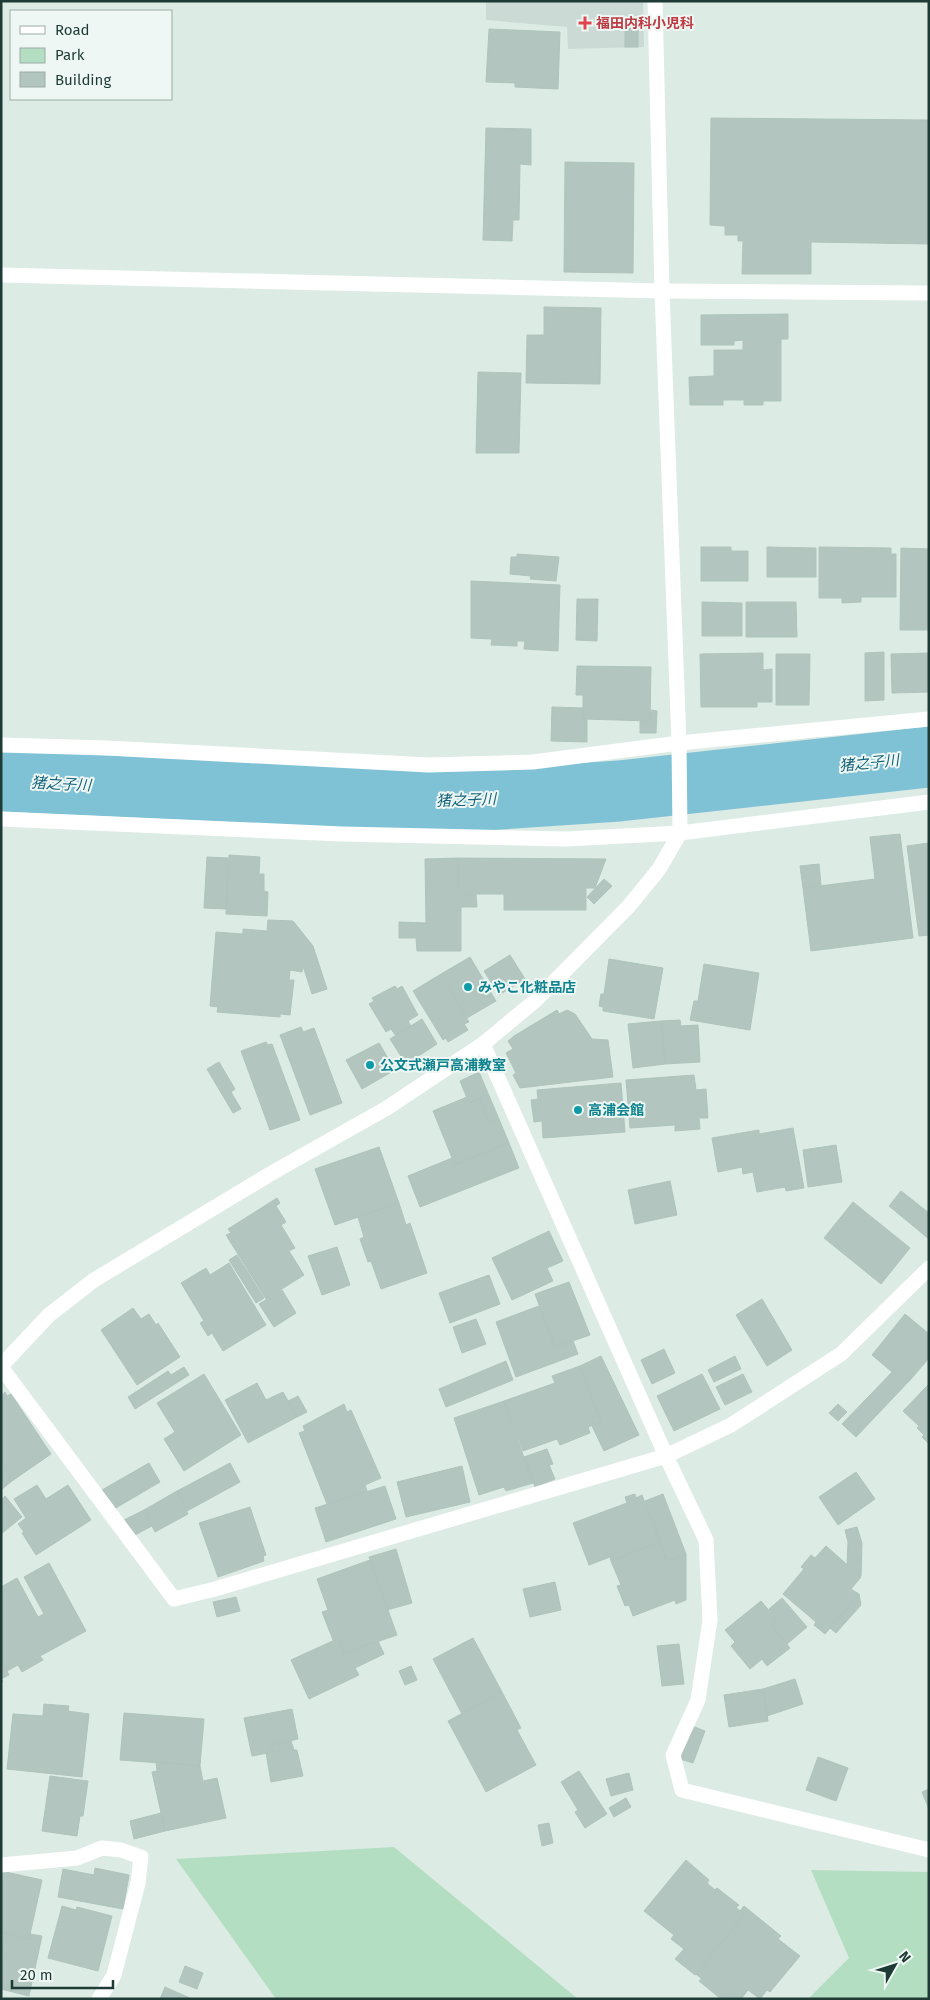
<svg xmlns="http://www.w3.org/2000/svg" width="930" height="2000" font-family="'Fira Sans','Noto Sans JP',sans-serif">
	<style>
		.built { fill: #cbdad5 }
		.green { fill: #b4dec2 }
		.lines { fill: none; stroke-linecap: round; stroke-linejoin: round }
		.river { stroke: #80c2d5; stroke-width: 61 }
		.building { fill: #b2c5bf; stroke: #afc4bd }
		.minor { stroke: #fff; stroke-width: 15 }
		.health-dot { fill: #e0444e; stroke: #eef7f3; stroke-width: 2 }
		.culture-dot { fill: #0f9aa8; stroke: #eef7f3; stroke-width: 2 }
		.labels { text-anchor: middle; stroke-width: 4; stroke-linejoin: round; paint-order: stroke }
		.health-label { font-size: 14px; font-weight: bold; fill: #be3a42; stroke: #eef7f3; text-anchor: start }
		.culture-label { font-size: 14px; font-weight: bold; fill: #0d838f; stroke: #eef7f3; text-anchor: start }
		.water-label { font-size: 15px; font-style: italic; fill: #14637b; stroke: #eef7f3 }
	</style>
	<rect width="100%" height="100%" fill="#ddebe5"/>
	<polygon class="built" points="486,1 643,1 644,47 568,49 567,27 486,20"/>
	<g class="green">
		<polygon points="394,1847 578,1999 276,1999 176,1859"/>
		<polygon points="811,1870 929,1872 929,1999 808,1999 849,1958"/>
	</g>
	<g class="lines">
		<polyline class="river" points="1,781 455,802 619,791 929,757"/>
	</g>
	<g class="building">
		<rect x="625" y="28" width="13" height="19"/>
		<polygon points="489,29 560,32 558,89 515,87 515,83 486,82"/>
		<polygon points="711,118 929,120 929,244 811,242 811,274 742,274 743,241 738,241 738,235 725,235 725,226 710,225"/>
		<polygon points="486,128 531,129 531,165 520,164 519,220 513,220 512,241 483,240"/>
		<polygon points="565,162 634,163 633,273 564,272"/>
		<polygon points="544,307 601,308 600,384 526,383 527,335 544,335"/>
		<polygon points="788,314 788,339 781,339 781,336 743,336 743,340 734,341 734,345 701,345 701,315"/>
		<polygon points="743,336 781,336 781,401 763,401 763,405 744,405 744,400 723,400 723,405 690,405 689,377 714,376 714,350 743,350"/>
		<polygon points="478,372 521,373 519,453 476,453"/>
		<polygon points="701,547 731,547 731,551 748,551 748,581 701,581"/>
		<polygon points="767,547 816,548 816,577 767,577"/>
		<polygon points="819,547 891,548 891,554 896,554 896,597 861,597 861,602 842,603 842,598 819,598"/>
		<polygon points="901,548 929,549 929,630 900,630"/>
		<polygon points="517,554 559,557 556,581 530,579 531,576 510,574 511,557 517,557"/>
		<polygon points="471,581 560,585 558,651 524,649 525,641 517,641 517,646 491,645 492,639 471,638"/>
		<polygon points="577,599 598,599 597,641 576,640"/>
		<polygon points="702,602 742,603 742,636 702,636"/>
		<polygon points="746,602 796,602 797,637 746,637"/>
		<polygon points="884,652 884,700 865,701 865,653"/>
		<polygon points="763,653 763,670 772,669 772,702 757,702 757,707 701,707 700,654"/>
		<polygon points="929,653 929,692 892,693 891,654"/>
		<polygon points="776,654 810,654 809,705 776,705"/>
		<polygon points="577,666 651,667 650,721 583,719 583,695 576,695"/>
		<polygon points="552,707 583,708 583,719 587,719 587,742 551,741"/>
		<polygon points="651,710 657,711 656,733 640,733 640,721 650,721"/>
		<polygon points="900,834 913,938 811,951 803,888 875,879 870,837"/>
		<polygon points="929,843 929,935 919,936 907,846"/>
		<polygon points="229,855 260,857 259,874 264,874 264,891 268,892 267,916 226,914"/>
		<polygon points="207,857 228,858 226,909 204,908"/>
		<polygon points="458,858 606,859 595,888 586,888 586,910 504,910 504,894 458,894"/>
		<polygon points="458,858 458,894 476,894 477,907 461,907 461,951 417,951 416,938 399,938 399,922 426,923 425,859"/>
		<polygon points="819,864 821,885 803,888 800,866"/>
		<polygon points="604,879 612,886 594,904 587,897"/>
		<polygon points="268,920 293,921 313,946 327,989 312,994 303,966 302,972 290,970 289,980 294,980 290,1015 280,1014 280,1017 217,1012 218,1007 210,1006 216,932 243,934 243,929 267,931"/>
		<polygon points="510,955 525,979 499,995 484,971"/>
		<polygon points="470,957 496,1001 467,1018 441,974"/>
		<polygon points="609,959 663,968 654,1019 603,1011 603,1007 599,1006 601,994 604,994"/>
		<polygon points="704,964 759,973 750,1030 690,1020 694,1001 698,1001"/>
		<polygon points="441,974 469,1022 464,1024 468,1030 448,1042 446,1038 443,1040 413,991"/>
		<polygon points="395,986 397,989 402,986 418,1015 408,1021 411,1026 396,1036 391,1029 386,1032 369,1004 374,1001 372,998"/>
		<polygon points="557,1010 559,1014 567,1010 575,1014 592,1039 608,1040 613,1077 520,1088 513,1075 516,1073 506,1053 513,1049 508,1041 514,1036"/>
		<polygon points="422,1019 437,1044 406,1064 390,1039"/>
		<polygon points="680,1020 681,1026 698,1025 700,1062 665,1064 661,1021"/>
		<polygon points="661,1021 665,1064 633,1068 628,1024"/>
		<polygon points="301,1027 303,1032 314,1028 342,1103 310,1115 280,1035"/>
		<polygon points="266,1042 268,1045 272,1044 300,1120 270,1130 241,1051"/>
		<polygon points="379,1043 395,1070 362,1089 346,1060"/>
		<polygon points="219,1062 235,1089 231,1092 241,1109 233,1113 207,1069"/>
		<polygon points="479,1072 499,1119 489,1123 480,1099 469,1103 460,1081"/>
		<polygon points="694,1075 696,1090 706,1089 708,1118 699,1118 700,1129 675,1131 675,1125 630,1128 626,1080"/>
		<polygon points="621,1083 625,1132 543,1138 542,1121 534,1122 531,1100 538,1099 537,1090"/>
		<polygon points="467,1097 469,1103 480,1099 489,1123 499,1119 509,1143 455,1165 433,1111"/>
		<polygon points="793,1128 804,1188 786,1191 785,1187 757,1192 753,1172 743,1174 742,1167 718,1172 712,1138 759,1130 759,1134"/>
		<polygon points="509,1143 519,1168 420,1207 408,1176 452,1158 455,1165"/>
		<polygon points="836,1145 842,1182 808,1187 803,1150"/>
		<polygon points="379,1147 399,1203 335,1225 315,1169"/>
		<polygon points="670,1181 677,1215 635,1224 628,1190"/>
		<polygon points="901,1191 929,1213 929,1239 889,1206"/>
		<polygon points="277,1198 280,1203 276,1206 286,1222 281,1225 295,1248 289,1251 304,1275 266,1299 226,1235 231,1233 228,1229"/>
		<polygon points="853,1202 910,1248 881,1284 824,1238"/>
		<polygon points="399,1203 406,1225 410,1223 427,1273 381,1289 371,1261 368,1262 360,1239 364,1237 358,1217"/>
		<polygon points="549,1231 563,1261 547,1268 553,1281 512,1300 492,1258"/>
		<polygon points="337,1247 350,1285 322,1295 308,1256"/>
		<polygon points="237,1255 264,1298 256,1303 229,1260"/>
		<polygon points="229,1263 266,1325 223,1351 212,1333 208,1336 200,1323 204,1321 181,1283 206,1268 210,1275"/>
		<polygon points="489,1275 500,1304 450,1323 439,1293"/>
		<polygon points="569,1282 590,1335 555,1347 535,1294"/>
		<polygon points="282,1290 296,1313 274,1327 259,1304"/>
		<polygon points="762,1299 792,1350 767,1366 736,1315"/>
		<polygon points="539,1306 555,1347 573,1341 578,1354 516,1377 496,1322"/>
		<polygon points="133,1308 141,1319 149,1314 156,1325 158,1323 180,1357 137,1385 101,1330"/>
		<polygon points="905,1314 929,1334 929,1358 911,1379 898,1366 892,1372 872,1355"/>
		<polygon points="476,1319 486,1344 462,1353 453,1327"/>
		<polygon points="664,1349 675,1373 652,1384 641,1360"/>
		<polygon points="601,1356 639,1435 604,1451 592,1426 601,1422 580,1366"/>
		<polygon points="735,1356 741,1369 714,1382 708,1370"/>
		<polygon points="506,1361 513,1380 446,1407 439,1389"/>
		<polygon points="580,1366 601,1422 588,1427 590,1433 560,1445 557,1439 523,1451 504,1401 555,1383 552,1376"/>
		<polygon points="898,1366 911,1379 856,1437 842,1424"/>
		<polygon points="184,1367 189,1375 135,1409 128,1397 168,1371 171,1375"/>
		<polygon points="204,1374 241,1435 184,1471 164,1439 175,1432 157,1403"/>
		<polygon points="702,1374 720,1409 674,1431 657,1396"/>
		<polygon points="743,1374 752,1392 725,1405 716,1387"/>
		<polygon points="257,1383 266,1400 283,1392 297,1417 248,1443 225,1400"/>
		<polygon points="929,1384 929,1444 922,1437 924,1435 917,1428 919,1426 903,1411"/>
		<polygon points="5,1392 7,1396 11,1394 51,1454 12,1481 1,1466 1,1397"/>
		<polygon points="298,1396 307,1412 297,1417 288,1401"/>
		<polygon points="504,1401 533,1483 506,1491 504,1487 479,1495 454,1418"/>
		<polygon points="344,1404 347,1412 351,1410 381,1478 365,1485 367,1491 327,1504 299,1433 305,1431 303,1426"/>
		<polygon points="838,1404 847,1412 838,1421 829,1413"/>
		<polygon points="547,1449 553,1464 549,1465 555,1479 535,1487 524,1457"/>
		<polygon points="149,1463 160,1482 114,1509 102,1490"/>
		<polygon points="230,1463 240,1482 187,1511 177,1491"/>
		<polygon points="1,1466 12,1481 1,1490"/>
		<polygon points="462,1466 470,1502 406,1517 397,1482"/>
		<polygon points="856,1472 875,1499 838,1525 819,1497"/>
		<polygon points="37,1485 46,1499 68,1485 91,1520 36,1555 22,1533 24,1532 18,1524 26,1518 14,1499"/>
		<polygon points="385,1486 396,1519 326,1542 315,1508"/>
		<polygon points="177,1491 188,1514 155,1532 144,1510"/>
		<polygon points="635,1494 636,1498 642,1495 660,1542 611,1561 610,1557 589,1565 573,1523 627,1503 625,1497"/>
		<polygon points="663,1494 686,1554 667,1561 645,1501"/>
		<polygon points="5,1496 22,1517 1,1534 1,1500"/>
		<polygon points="250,1507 266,1555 263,1556 264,1561 218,1577 199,1523"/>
		<polygon points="144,1510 152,1526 133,1536 124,1520"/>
		<polygon points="857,1527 862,1543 861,1576 847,1565 848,1542 845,1530"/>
		<polygon points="660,1542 667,1561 686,1554 686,1600 676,1604 675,1600 633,1616 629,1605 625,1606 617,1586 621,1585 611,1561"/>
		<polygon points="826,1546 861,1577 851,1589 859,1594 825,1634 814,1625 816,1622 783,1594 804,1569 801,1567 811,1555 815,1558"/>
		<polygon points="396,1549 412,1603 387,1610 369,1557"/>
		<polygon points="370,1560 397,1635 344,1653 339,1638 333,1640 322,1612 328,1610 317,1579"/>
		<polygon points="49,1563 86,1631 40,1656 43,1660 22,1672 18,1665 7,1671 1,1660 1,1587 17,1578 38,1617 44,1614 24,1577"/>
		<polygon points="555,1582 561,1610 530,1617 523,1589"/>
		<polygon points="859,1594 861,1605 836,1633 830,1628"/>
		<polygon points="236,1597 240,1611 217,1617 213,1602"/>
		<polygon points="782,1598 807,1627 787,1644 771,1625 777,1620 769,1609"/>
		<polygon points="761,1601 777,1620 771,1625 790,1648 767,1666 762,1659 750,1669 731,1646 735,1642 725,1630"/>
		<polygon points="339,1638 344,1653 378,1641 384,1654 355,1668 359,1675 309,1699 291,1660"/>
		<polygon points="473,1638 502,1692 462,1714 433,1659"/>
		<polygon points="679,1644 684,1684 662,1686 657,1646"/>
		<polygon points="1,1660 9,1675 1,1679 3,1682 1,1682"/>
		<polygon points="411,1666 417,1680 405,1685 399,1671"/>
		<polygon points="795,1679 803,1704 767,1716 763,1689"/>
		<polygon points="763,1689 768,1721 729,1727 724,1695"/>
		<polygon points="502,1692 521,1728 517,1730 536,1765 486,1792 448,1721"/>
		<polygon points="44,1704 69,1706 68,1711 89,1714 82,1777 7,1769 13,1714 43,1716"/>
		<polygon points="292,1709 298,1739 272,1745 273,1752 252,1756 244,1718"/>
		<polygon points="124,1713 204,1719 200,1766 120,1760"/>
		<polygon points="692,1726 705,1731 693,1763 680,1759"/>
		<polygon points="291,1741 294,1750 297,1750 303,1776 271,1782 266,1753 273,1752 272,1745"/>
		<polygon points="818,1757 848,1768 836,1801 806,1790"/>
		<polygon points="156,1762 200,1766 203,1781 217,1778 226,1818 165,1831 152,1772 157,1771"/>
		<polygon points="579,1771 607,1814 585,1828 575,1812 578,1810 561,1782"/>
		<polygon points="629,1773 633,1790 611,1796 606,1779"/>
		<polygon points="50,1776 88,1781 83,1816 80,1816 77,1836 42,1831"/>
		<polygon points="929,1789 929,1809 922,1792"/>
		<polygon points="626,1798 631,1807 614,1817 609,1808"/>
		<polygon points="161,1813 165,1831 134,1839 130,1821"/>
		<polygon points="549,1823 553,1843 542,1846 538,1825"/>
		<polygon points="686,1860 709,1880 707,1883 715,1890 717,1888 739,1905 736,1908 745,1914 695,1975 675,1959 684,1949 671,1939 674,1935 644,1911"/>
		<polygon points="95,1868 129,1875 123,1909 58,1897 63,1869 94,1875"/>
		<polygon points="1,1871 42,1880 29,1939 1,1933"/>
		<polygon points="62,1906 76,1910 77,1907 112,1916 98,1971 48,1958"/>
		<polygon points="744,1906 781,1936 778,1939 800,1956 770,1992 767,1990 760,1999 748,1990 741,1999 736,1997 721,1999 699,1981 702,1979 696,1974 745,1914 740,1911"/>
		<polygon points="3,1933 29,1939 30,1934 42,1936 29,1996 1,1989"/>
		<polygon points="185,1966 203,1973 197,1989 179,1982"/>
		<polygon points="165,1987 192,1999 160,1999"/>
	</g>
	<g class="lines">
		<g class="minor">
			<polyline points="1,275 662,291 929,293"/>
			<polyline points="1,745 107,748 429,765 533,762 679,743 929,719"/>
			<polyline points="1,819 342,834 566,839 680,833 929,802"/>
			<polyline points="929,1268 841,1354 731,1425 666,1456 706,1540 710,1620 698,1700 673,1755 682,1790 929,1850"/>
			<polyline points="1,1366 49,1315 94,1280 277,1170 387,1108 483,1044 536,1000 629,906 659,869 680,833 679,743 662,291 655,1"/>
			<polyline points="1,1367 174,1599 215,1589 666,1456 483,1044"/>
			<polyline points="1,1865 77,1858 102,1848 121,1850 141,1857 138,1883 114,1975 99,1999"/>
		</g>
	</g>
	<path class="health-dot" d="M582.5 15.5h5v5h5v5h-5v5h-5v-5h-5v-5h5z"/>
	<g class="culture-dot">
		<circle cx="468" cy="987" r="5"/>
		<circle cx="370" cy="1065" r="5"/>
		<circle cx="578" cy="1110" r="5"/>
	</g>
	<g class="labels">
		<g class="health-label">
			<text x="596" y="28">福田内科小児科</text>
		</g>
		<g class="culture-label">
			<text x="478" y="992">みやこ化粧品店</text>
			<text x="380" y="1070">公文式瀬戸高浦教室</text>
			<text x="588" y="1115">高浦会館</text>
		</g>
		<g class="water-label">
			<text transform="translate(869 763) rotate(-6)" y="5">猪之子川</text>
			<text transform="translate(61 784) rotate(3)" y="5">猪之子川</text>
			<text transform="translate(466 800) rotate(-2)" y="5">猪之子川</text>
		</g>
	</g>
	<rect width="930" height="2000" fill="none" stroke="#1e3b35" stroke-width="5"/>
	<rect x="10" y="10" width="162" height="90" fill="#eef7f3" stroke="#9baca7"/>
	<rect x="20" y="26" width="25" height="8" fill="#ffffff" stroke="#9baca7"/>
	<text x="55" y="35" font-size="15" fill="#1e3b35">Road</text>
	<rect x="20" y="48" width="25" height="15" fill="#b4dec2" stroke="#9baca7"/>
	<text x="55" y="60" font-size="15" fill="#1e3b35">Park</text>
	<rect x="20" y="72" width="25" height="15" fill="#b2c5bf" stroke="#9baca7"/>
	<text x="55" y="85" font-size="15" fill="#1e3b35">Building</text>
	<g transform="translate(895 1965) rotate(51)" stroke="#eef7f3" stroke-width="4" paint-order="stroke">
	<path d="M0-4L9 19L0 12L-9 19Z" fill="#1e3b35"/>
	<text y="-8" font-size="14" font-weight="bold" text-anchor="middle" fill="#1e3b35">N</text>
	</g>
	<path d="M12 1980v8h101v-8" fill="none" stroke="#1e3b35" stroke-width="2.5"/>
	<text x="20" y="1980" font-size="15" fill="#1e3b35" stroke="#eef7f3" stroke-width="4" paint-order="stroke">20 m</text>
</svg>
